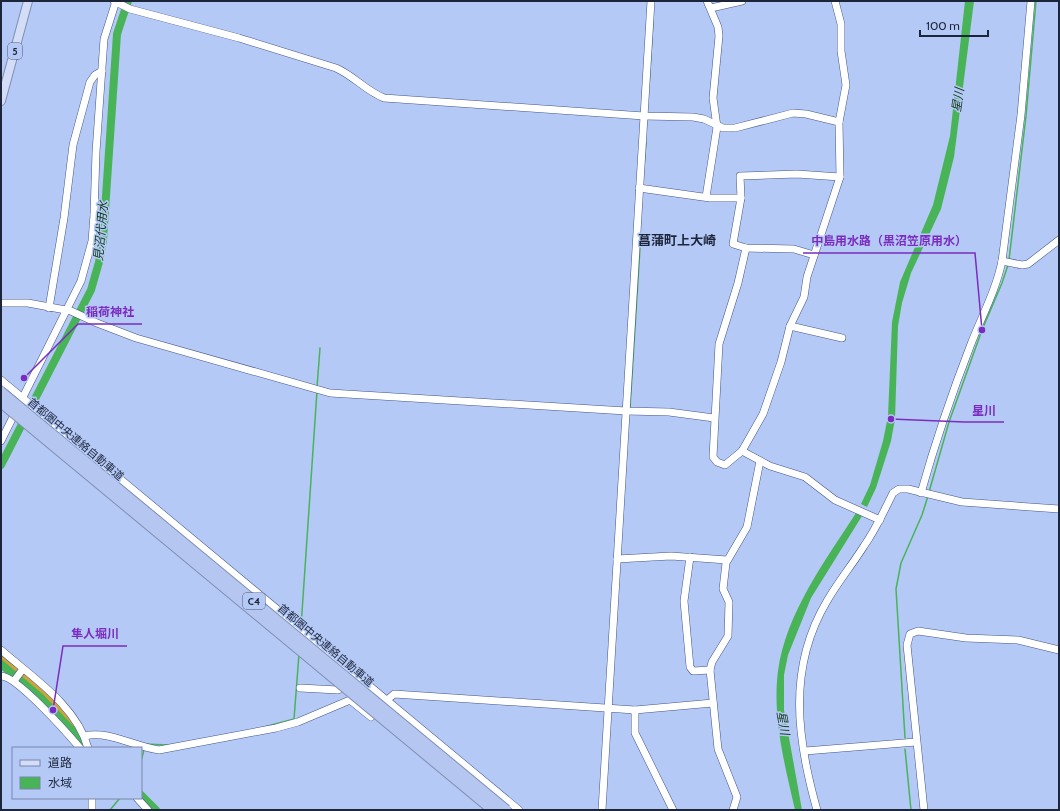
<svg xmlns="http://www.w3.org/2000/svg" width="1060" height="811" font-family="Cabin,'Noto Sans JP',sans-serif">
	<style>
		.green { fill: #cea43a }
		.water { fill: #48b457 }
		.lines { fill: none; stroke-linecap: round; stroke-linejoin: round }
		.stream { stroke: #48b457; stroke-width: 1.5 }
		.river { stroke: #48b457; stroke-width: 8 }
		.minor-casing { stroke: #415687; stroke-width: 8 }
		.major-casing { stroke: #7f8eb1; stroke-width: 10 }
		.minor { stroke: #fff; stroke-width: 7 }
		.major { stroke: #d3ddf7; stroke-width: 8 }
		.highway-bridge-casing { stroke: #7f8eb1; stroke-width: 12; stroke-linecap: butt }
		.highway-bridge { stroke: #b5c7f1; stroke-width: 10 }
		.labels { text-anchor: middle; stroke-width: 3; stroke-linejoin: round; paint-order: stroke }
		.shield { fill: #b5c9f7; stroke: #4a5673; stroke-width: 1 }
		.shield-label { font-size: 10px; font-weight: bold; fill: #1c253a }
		.street-label { font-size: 11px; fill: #1c253a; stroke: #b5c9f7 }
		.water-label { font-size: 12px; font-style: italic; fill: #0f3a16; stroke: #b5c9f7 }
		.quarter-label { font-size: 13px; font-weight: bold; fill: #1c253a; stroke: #b5c9f7 }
		.leader { fill: none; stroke: #7b2cbf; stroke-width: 1.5 }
		.callout-dot { fill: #7b2cbf; stroke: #b5c9f7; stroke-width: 1.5 }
		.callout-label { font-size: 12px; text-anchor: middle; font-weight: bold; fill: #7b2cbf; stroke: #b5c9f7; stroke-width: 3; stroke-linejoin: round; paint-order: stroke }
	</style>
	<rect width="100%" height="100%" fill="#b5c9f7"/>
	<g class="green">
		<polygon points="1,652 62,707 79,731 79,734 43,697 1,661"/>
		<polygon points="1,665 39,698 80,739 80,743 13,678 1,669"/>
	</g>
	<g class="water">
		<polygon points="965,1 974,1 954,157 941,209 911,273 902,303 898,326 895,419 891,441 876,488 867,507 861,504 870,485 883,441 888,416 892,322 900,282 933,205 950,136"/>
		<path d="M856,513L862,516L811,598L788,655L784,675V710L802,810H795C785,766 772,717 778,671C786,613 825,561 856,513Z"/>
	</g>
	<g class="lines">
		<g class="stream">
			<polyline points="649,87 653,21"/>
			<polyline points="644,167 646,143"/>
			<polyline points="1009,260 1026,116 1036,1"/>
			<polyline points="317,387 320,348"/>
			<polyline points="630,408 640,248"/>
			<polyline points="929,492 949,422 982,330 1002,283 1008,265"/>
			<polyline points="301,627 317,391"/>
			<polyline points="264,727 294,719 299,654"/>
			<polyline points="905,738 896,589 901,563 922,515 928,496"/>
			<polyline points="146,744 168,745"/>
			<polyline points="905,749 911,810"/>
			<polyline points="141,761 144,750"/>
			<polyline points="110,810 120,798"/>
		</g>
		<g class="river">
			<polyline points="1,465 91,290 99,262 103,240 117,34 128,1"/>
			<polyline points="1,664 40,697 87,746"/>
			<polyline points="141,795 156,810"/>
		</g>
		<defs>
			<g id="minor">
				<path d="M114,1L130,9L239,38L336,68C354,76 366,91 384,98L644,116L693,117L704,119L723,128H735L793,113L806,114L839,122"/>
				<polyline points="711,8 742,1"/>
				<polyline points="639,188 710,198 741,198"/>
				<polyline points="706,197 717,127 713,98 719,36 718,27 707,1"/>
				<polyline points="746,248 738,283 719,344 713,457 717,462 725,465 742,451 763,414 781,362 790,326 804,297 807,277 840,177 839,122 846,85 841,51 841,24 835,1"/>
				<polyline points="814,255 794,249 746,248 733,244 741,198 740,176 797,174 840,177"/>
				<polyline points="1002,261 1022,265 1028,264 1059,240"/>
				<polyline points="1,303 28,303 71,311 97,323 136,338 330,393 626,411 669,412 714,418"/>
				<polyline points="49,308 64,218 73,145 90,82 95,75 102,71"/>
				<polyline points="790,326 842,338"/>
				<polyline points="1,380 519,810"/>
				<polyline points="21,401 81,281 92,241 94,215 96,152 104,39 116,1"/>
				<polyline points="1,441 16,411"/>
				<polyline points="742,451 770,466 805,477 835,500 880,520"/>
				<path d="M921,493C935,443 952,393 971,344C982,316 996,290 1002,261L1021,115L1031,1"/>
				<polyline points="690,557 684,601 690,667 693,671 710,670"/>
				<polyline points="617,559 671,556 727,560"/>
				<path d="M1,650C32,677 77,706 88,748"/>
				<path d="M1,676C17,676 68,734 80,748"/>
				<polyline points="14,681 23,669"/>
				<polyline points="300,688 338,690"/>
				<polyline points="385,702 394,694 635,710 713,703"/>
				<polyline points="635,710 635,733 673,810"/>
				<path d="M85,736C108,730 135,747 159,750L276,728L298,722L350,700L371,717L378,710"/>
				<polyline points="805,751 916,742"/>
				<polyline points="137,798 148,810"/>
				<polyline points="92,810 92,798"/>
				<polyline points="602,810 651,1"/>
				<polyline points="733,810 737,797 718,749 710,670 712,662 728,636 729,602 723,589 726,563 747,527 760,461"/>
				<path d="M817,810C797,739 787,668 827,601C838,582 852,565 864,546C876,529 884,511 893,493L899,489H908L962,502L1059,509"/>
				<polyline points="924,810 907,645 910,634 918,631 966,638 1018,640 1059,650"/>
			</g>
			<polyline id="major" points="1,101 28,1"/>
		</defs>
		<use href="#minor" class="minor-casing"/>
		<use href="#major" class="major-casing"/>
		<use href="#minor" class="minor"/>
		<use href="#major" class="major"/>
		<defs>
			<g id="highway-bridge">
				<polyline points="1,392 506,810"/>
				<polyline points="1,402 493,810"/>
			</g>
		</defs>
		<use href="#highway-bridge" class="highway-bridge-casing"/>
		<use href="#highway-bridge" class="highway-bridge"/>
	</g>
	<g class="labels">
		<g class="shield">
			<rect x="8" y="43" width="14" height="16" rx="3"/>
			<rect x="243" y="593" width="22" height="16" rx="3"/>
		</g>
		<g class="shield-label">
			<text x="15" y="55">5</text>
			<text x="254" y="605">C4</text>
		</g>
		<g class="street-label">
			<text transform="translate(76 439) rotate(40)" y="4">首都圏中央連絡自動車道</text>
			<text transform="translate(326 645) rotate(40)" y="4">首都圏中央連絡自動車道</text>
		</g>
		<g class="water-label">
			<text transform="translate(958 100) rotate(-82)" y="4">星川</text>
			<text transform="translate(101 231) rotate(-85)" y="4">見沼代用水</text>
			<text transform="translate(783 723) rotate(80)" y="4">星川</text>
		</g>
		<g class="quarter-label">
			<text x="677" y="245">菖蒲町上大崎</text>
		</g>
	</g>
	<path class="leader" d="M982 330L975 253H803M24 378L78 324H142M891 419L964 422H1004M53 710L63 646H127"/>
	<g class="callout-dot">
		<circle cx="982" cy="330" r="4"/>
		<circle cx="24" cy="378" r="4"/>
		<circle cx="891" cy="419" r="4"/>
		<circle cx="53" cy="710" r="4"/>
	</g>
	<g class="callout-label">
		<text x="889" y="245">中島用水路（黒沼笠原用水）</text>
		<text x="110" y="316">稲荷神社</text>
		<text x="984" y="415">星川</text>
		<text x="95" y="638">隼人堀川</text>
	</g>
	<rect width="1060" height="811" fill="none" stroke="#1c253a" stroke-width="4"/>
	<rect x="12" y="747" width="130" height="52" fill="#b5c9f7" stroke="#7887ab"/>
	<rect x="20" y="760" width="20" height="6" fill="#d3ddf7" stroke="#7887ab"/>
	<text x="48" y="767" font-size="12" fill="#1c253a">道路</text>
	<rect x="20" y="777" width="20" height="12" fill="#48b457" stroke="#7887ab"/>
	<text x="48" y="787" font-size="12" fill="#1c253a">水域</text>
	<path d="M920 30v6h68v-6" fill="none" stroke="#1c253a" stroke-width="2"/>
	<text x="926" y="30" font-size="12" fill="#1c253a" stroke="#b5c9f7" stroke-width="3" paint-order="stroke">100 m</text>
</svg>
